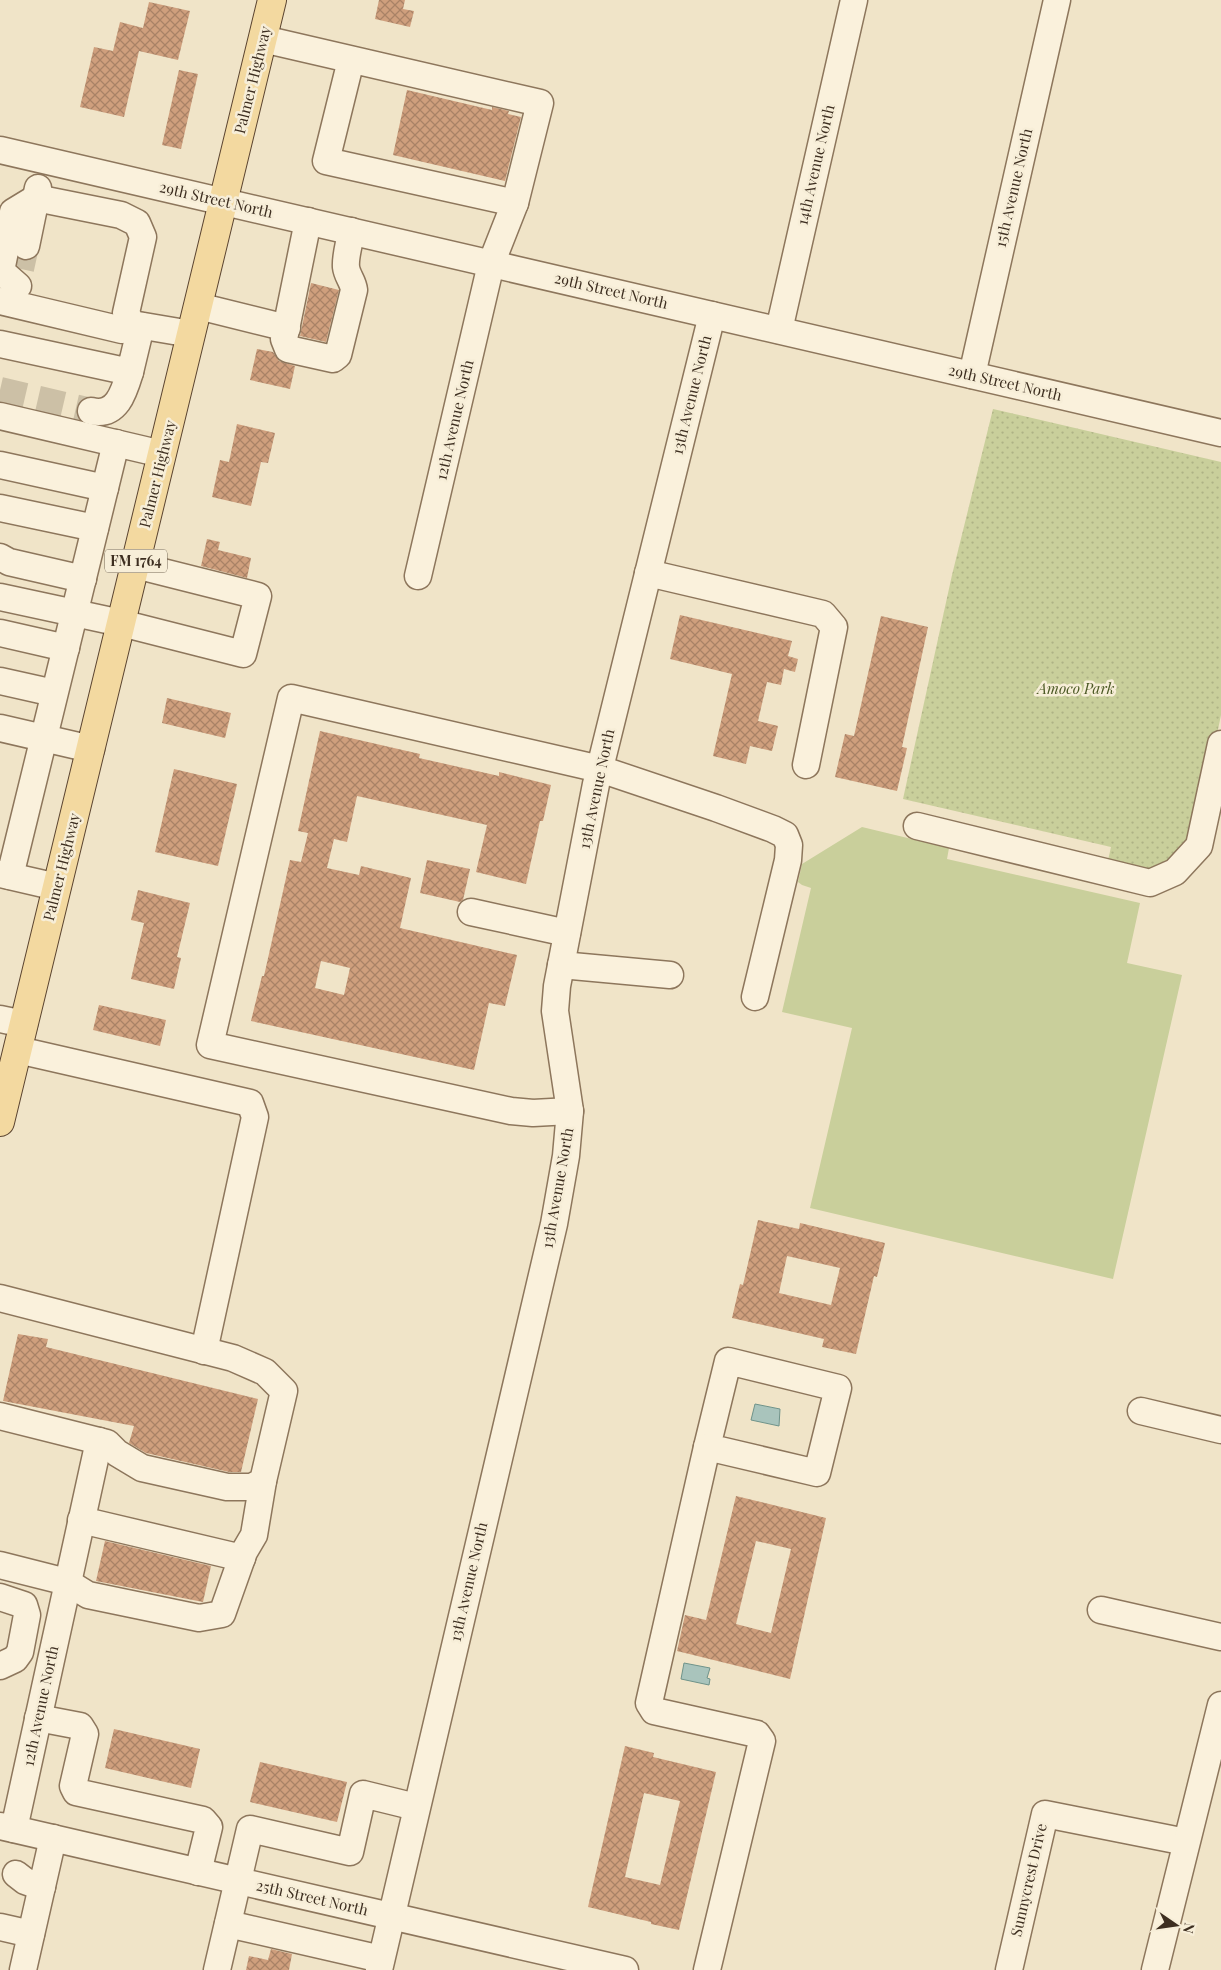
<svg xmlns="http://www.w3.org/2000/svg" width="1221" height="1970" font-family="'Playfair Display',serif">
	<style>
		.grass { fill: url(#grass-dots) }
		.pitch { fill: #c9cf9b }
		.water { fill: #a9c4bc; stroke: #6f938a }
		.building { fill: url(#building-cross-hatch); fill-rule: evenodd }
		.lines { fill: none; stroke-linecap: round; stroke-linejoin: round }
		.minor-tunnel { stroke: #ccc0a6; stroke-width: 26; stroke-dasharray: 26 13; stroke-linecap: butt }
		.minor-casing { stroke: #8d765c; stroke-width: 29 }
		.major-casing { stroke: #5b4430; stroke-width: 30 }
		.minor { stroke: #faf1dc; stroke-width: 26 }
		.major { stroke: #f3d9a0; stroke-width: 28 }
		.labels { text-anchor: middle; stroke-width: 5; stroke-linejoin: round; paint-order: stroke }
		.shield { fill: #f7eed8; stroke: #756857; stroke-width: 1 }
		.shield-label { font-size: 14px; font-weight: bold; fill: #3d2e20 }
		.street-label { font-size: 15px; fill: #3d2e20; stroke: #f7eed8 }
		.park-label { font-size: 15px; font-style: italic; fill: #4d5a26; stroke: #f7eed8 }
	</style>
	<defs>
		<pattern id="grass-dots" width="8" height="8" patternUnits="userSpaceOnUse" patternTransform="scale(1.25)"><rect width="8" height="8" fill="#c9cf9b"/><path d="M2 2h.1M6 6h.1" fill="none" stroke="#aeb285" stroke-width="1.8" stroke-linecap="round"/></pattern>
		<pattern id="building-cross-hatch" width="8" height="8" patternUnits="userSpaceOnUse" patternTransform="scale(1.25)"><rect width="8" height="8" fill="#cf9f7d"/><path d="M0 0l8 8M0 8l8-8" fill="none" stroke="#a98266"/></pattern>
	</defs>
	<rect width="100%" height="100%" fill="#f0e4c8"/>
	<polygon class="grass" points="993,409 1221,462 1221,715 1202,807 1178,862 1141,873 1107,865 1111,847 903,799 952,575"/>
	<polygon class="pitch" points="862,827 949,848 947,859 1140,903 1127,963 1182,975 1113,1279 810,1208 852,1028 782,1012 811,888 802,885 798,882 802,864"/>
	<g class="water">
		<polygon points="755,1404 780,1409 779,1426 751,1420"/>
		<polygon points="684,1663 710,1668 707,1678 710,1679 709,1685 681,1679"/>
	</g>
	<g class="building">
		<polygon points="379,0 405,0 403,9 414,11 410,27 375,19"/>
		<polygon points="149,2 190,11 178,60 139,51 124,117 80,107 94,47 113,51 120,22 143,28"/>
		<polygon points="179,70 198,74 181,149 162,145"/>
		<polygon points="407,90 492,110 492,107 509,111 508,114 521,117 505,181 393,155"/>
		<polygon points="311,283 339,290 326,342 300,336"/>
		<polygon points="257,349 273,352 279,361 295,366 290,389 250,380"/>
		<polygon points="237,424 275,433 268,463 261,462 251,506 212,497 220,460 229,462"/>
		<polygon points="207,539 220,542 218,550 251,558 247,578 201,566"/>
		<polygon points="680,615 792,641 788,656 798,659 795,672 784,669 781,685 767,682 758,721 778,726 772,751 750,746 746,764 713,756 732,674 670,659"/>
		<polygon points="881,616 928,627 902,747 907,748 897,791 835,777 845,734 854,736"/>
		<polygon points="167,698 231,713 225,738 162,723"/>
		<path d="M320,731L420,754L419,758L499,776V772L551,785L543,821H540L526,884L476,872L487,825L357,796L347,842L334,839L327,868L359,875L361,866L411,878L400,928L517,955L505,1006L489,1003L474,1070L251,1021L262,976H264L290,860L301,862L308,833L298,831ZM321,961L350,968L344,995L315,988Z"/>
		<polygon points="174,769 237,784 218,866 155,852"/>
		<polygon points="427,860 470,869 463,900 460,902 420,893"/>
		<polygon points="138,890 190,903 177,957 181,958 174,989 131,979 144,923 131,920"/>
		<polygon points="99,1005 166,1020 160,1046 93,1030"/>
		<path d="M758,1220L799,1229L800,1223L885,1243L877,1277L874,1276L856,1354L822,1347L824,1339L732,1318L740,1284L743,1285ZM787,1256L840,1268L831,1305L779,1293Z"/>
		<polygon points="18,1334 48,1339 46,1347 258,1399 241,1472 229,1472 146,1453 129,1443 134,1426 3,1401"/>
		<path d="M736,1496L826,1518L790,1679L677,1651L685,1615L706,1620ZM756,1541L791,1549L771,1633L736,1624Z"/>
		<polygon points="105,1541 211,1566 203,1602 96,1581"/>
		<polygon points="114,1729 200,1749 191,1788 105,1768"/>
		<path d="M625,1746L654,1753L653,1757L716,1772L679,1930L651,1924V1922L588,1907ZM644,1793L680,1801L660,1885L625,1877Z"/>
		<polygon points="260,1762 347,1782 337,1822 250,1802"/>
		<polygon points="271,1949 292,1954 289,1970 246,1970 249,1956 268,1960"/>
	</g>
	<g class="lines">
		<g class="minor-tunnel">
			<polyline points="21,269 26,246"/>
			<polyline points="0,390 91,411"/>
		</g>
		<defs>
			<g id="minor">
				<polyline points="263,39 540,103 515,203 326,161 351,60"/>
				<polyline points="0,150 1221,433"/>
				<path d="M308,221L284,339L288,349L333,359L338,355L354,290C353,281 347,276 346,267C345,256 350,242 351,231"/>
				<polyline points="26,246 38,188"/>
				<polyline points="18,286 1,271 13,212 36,198 121,215 137,223 143,237 126,313 132,324 191,334"/>
				<polyline points="0,301 122,330 132,324"/>
				<polyline points="198,306 287,328"/>
				<polyline points="779,330 854,0"/>
				<polyline points="0,344 130,372 141,326"/>
				<polyline points="972,375 1057,0"/>
				<path d="M91,411C117,417 124,392 130,372"/>
				<polyline points="0,416 162,454"/>
				<polyline points="0,465 105,488"/>
				<polyline points="0,508 95,528"/>
				<polyline points="0,557 9,562 83,579"/>
				<polyline points="648,573 823,614 834,627 806,765"/>
				<polyline points="418,576 491,264 515,203"/>
				<polyline points="0,597 121,623 243,654 258,596 135,565"/>
				<polyline points="0,633 66,648"/>
				<polyline points="0,681 54,693"/>
				<polyline points="0,728 91,749"/>
				<polyline points="917,826 1150,883 1175,872 1199,846 1221,744"/>
				<polyline points="0,874 57,887"/>
				<polyline points="10,876 116,443"/>
				<polyline points="471,912 567,933"/>
				<polyline points="561,965 670,975"/>
				<polyline points="0,1019 24,1024"/>
				<polyline points="18,1050 250,1103 255,1117 204,1351"/>
				<polyline points="570,1111 533,1113 511,1111 210,1045 291,698 600,769 716,808 773,829 785,835 789,845 788,860 755,997"/>
				<polyline points="0,1298 233,1358 265,1372 284,1391 263,1481 252,1487 227,1487 142,1468 117,1453 107,1443 0,1416"/>
				<polygon points="728,1361 838,1388 817,1473 707,1447"/>
				<polyline points="1141,1411 1221,1430"/>
				<polyline points="81,1520 242,1558"/>
				<polyline points="0,1565 67,1582 88,1595 199,1618 222,1614 244,1552 254,1535 263,1481"/>
				<polyline points="0,1597 24,1605 27,1615 20,1652 15,1659 0,1666"/>
				<polyline points="1101,1610 1221,1637"/>
				<polyline points="38,1718 80,1726 85,1734 73,1786 76,1792 203,1820 209,1827 198,1872"/>
				<polyline points="0,1826 625,1970"/>
				<polyline points="14,1829 99,1441"/>
				<polyline points="16,1874 25,1881 42,1887"/>
				<polyline points="228,1924 381,1959"/>
				<polyline points="0,1927 31,1934"/>
				<polyline points="23,1970 53,1838"/>
				<polyline points="217,1970 250,1829 350,1852 363,1794 416,1807"/>
				<polyline points="379,1970 554,1224 566,1156 570,1111 555,1011 557,986 596,784 712,315"/>
				<polyline points="707,1970 762,1741 757,1734 654,1711 649,1703 707,1447"/>
				<polyline points="1009,1970 1045,1814 1186,1842"/>
				<polyline points="1155,1970 1221,1705"/>
			</g>
			<polyline id="major" points="0,1122 272,0"/>
		</defs>
		<use href="#minor" class="minor-casing"/>
		<use href="#major" class="major-casing"/>
		<use href="#minor" class="minor"/>
		<use href="#major" class="major"/>
	</g>
	<g class="labels">
		<rect class="shield" x="105" y="549.5" width="62" height="23" rx="4"/>
		<g class="shield-label">
			<text x="136" y="566">FM 1764</text>
		</g>
		<g class="street-label">
			<text transform="translate(253 80) rotate(-76)" y="5">Palmer Highway</text>
			<text transform="translate(816 165) rotate(-77)" y="5">14th Avenue North</text>
			<text transform="translate(1014 188) rotate(-77)" y="5">15th Avenue North</text>
			<text transform="translate(216 200) rotate(13)" y="5">29th Street North</text>
			<text transform="translate(611 291) rotate(13)" y="5">29th Street North</text>
			<text transform="translate(1005 383) rotate(13)" y="5">29th Street North</text>
			<text transform="translate(692 395) rotate(-76)" y="5">13th Avenue North</text>
			<text transform="translate(455 420) rotate(-77)" y="5">12th Avenue North</text>
			<text transform="translate(158 474) rotate(-76)" y="5">Palmer Highway</text>
			<text transform="translate(597 789) rotate(-78)" y="5">13th Avenue North</text>
			<text transform="translate(62 867) rotate(-76)" y="5">Palmer Highway</text>
			<text transform="translate(558 1188) rotate(-80)" y="5">13th Avenue North</text>
			<text transform="translate(469 1582) rotate(-77)" y="5">13th Avenue North</text>
			<text transform="translate(41 1706) rotate(-78)" y="5">12th Avenue North</text>
			<text transform="translate(1029 1880) rotate(-77)" y="5">Sunnycrest Drive</text>
			<text transform="translate(312 1898) rotate(13)" y="5">25th Street North</text>
		</g>
		<g class="park-label">
			<text x="1076" y="694">Amoco Park</text>
		</g>
	</g>
	<g transform="translate(1176 1925) rotate(103)" stroke="#f7eed8" stroke-width="4" paint-order="stroke">
	<path d="M0-4L9 19L0 12L-9 19Z" fill="#3d2e20"/>
	<text y="-8" font-size="14" font-weight="bold" text-anchor="middle" fill="#3d2e20">N</text>
	</g>
</svg>
